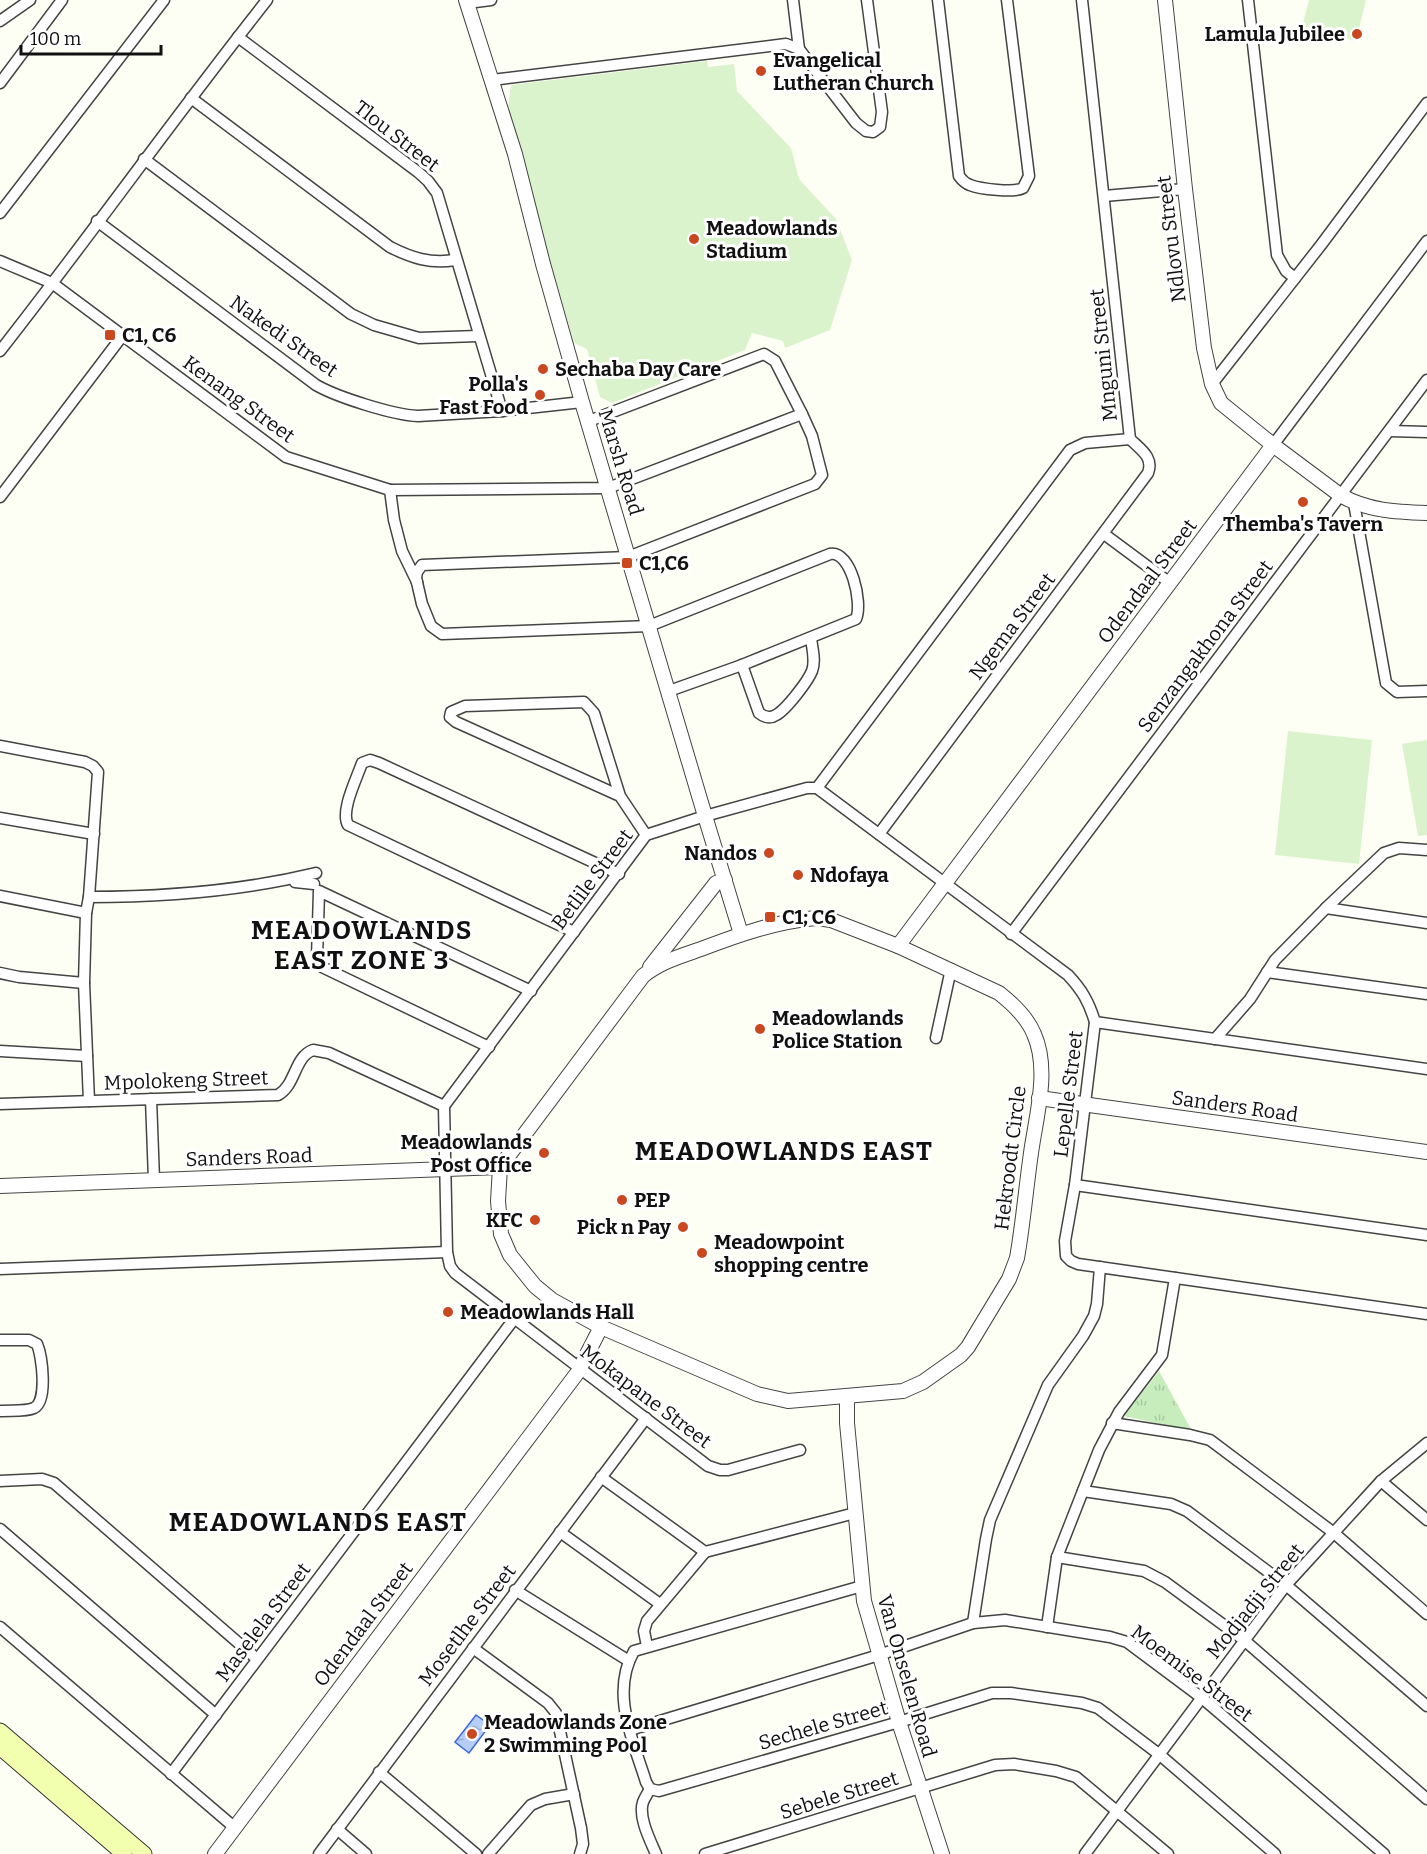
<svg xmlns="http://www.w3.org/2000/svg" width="1427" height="1854" font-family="Bitter,serif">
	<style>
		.park { fill: url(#park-tufts) }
		.pitch { fill: #dbf3cd }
		.water { fill: url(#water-ripples); stroke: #396ad5; stroke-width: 1.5 }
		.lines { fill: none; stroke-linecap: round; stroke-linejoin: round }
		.minor-casing { stroke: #444; stroke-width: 13 }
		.tertiary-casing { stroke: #444; stroke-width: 16 }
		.secondary-casing { stroke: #333; stroke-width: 17 }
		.minor { stroke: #fff; stroke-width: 10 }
		.tertiary { stroke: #fff; stroke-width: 14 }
		.secondary { stroke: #f1ffaf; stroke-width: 15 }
		.poi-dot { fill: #ca4820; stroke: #fff; stroke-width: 2 }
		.labels { text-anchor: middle; stroke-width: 6; stroke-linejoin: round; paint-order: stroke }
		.poi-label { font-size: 20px; font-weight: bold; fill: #111; stroke: #fff; text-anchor: start }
		.street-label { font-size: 20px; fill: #111; stroke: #fff }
		.district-label { font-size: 26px; font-weight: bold; letter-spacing: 1.5px; fill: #111; stroke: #fff }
	</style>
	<defs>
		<pattern id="park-tufts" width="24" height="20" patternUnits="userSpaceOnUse" patternTransform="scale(1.5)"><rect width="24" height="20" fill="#c6edbb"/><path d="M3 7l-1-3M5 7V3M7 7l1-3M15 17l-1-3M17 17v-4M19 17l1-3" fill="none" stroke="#a9caa0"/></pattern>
		<pattern id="water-ripples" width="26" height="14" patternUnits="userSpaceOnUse" patternTransform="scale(1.5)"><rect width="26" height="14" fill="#b6cdf9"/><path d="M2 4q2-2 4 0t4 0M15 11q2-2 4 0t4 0" fill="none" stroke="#9bafd4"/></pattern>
	</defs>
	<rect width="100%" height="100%" fill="#fefff4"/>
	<polygon class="park" points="1159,1371 1192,1431 1124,1416"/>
	<g class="pitch">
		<polygon points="1309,0 1366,0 1356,41 1302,27"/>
		<polygon points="707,61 708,67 734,64 737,91 791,148 799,179 836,219 852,260 830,330 785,348 783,341 752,333 745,350 612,403 600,397 587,349 574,343 507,114 511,85"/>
		<polygon points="1288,731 1372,740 1359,864 1275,855"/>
		<polygon points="1427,740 1427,835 1418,836 1402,744"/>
	</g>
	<polygon class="water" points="476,1715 490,1725 469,1753 455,1742"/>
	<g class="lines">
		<defs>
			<g id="minor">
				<polyline points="793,0 799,49"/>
				<path d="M938,0L959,176C962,180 964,183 970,185C980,189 1014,193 1023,188L1029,176L1007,0"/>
				<polyline points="1082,0 1130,439"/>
				<polyline points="1248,0 1277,255 1286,271 1295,278"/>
				<polyline points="467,3 491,0"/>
				<polyline points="0,21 30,0"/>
				<polyline points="238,37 418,172 428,181 437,193 502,411"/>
				<polyline points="492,80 786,44 799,49 856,123 866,131 873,132 880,127 882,112 867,0"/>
				<polyline points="0,83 62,0"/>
				<path d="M191,98L390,247C412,258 430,264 455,260"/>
				<polyline points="144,159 351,314 374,325 419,338 478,336"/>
				<polyline points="1104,196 1185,189"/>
				<polyline points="0,213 164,0"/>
				<path d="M97,221L316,385C337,397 393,415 418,416L502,411L582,402"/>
				<polyline points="0,261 52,283 286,457 390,490 608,488 802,414"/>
				<path d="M0,351C91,235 176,115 267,0"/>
				<polyline points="1212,384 1321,245 1427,103"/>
				<path d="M589,421L764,354L775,361L802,414L812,436L822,475L815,484L628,557L422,565L417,572L416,578L422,604L431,626L442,634L649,626L830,554C851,550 863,603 856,619L742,665L669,691"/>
				<polyline points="1389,431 1427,432"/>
				<polyline points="1273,445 1427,241"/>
				<polyline points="390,490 394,520 402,551 417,582"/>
				<polyline points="0,497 123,335"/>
				<polyline points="1354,503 1386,683 1397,692 1427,691"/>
				<polyline points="1104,534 1170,583"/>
				<path d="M742,665L759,713C764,717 770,719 776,715C786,710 808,681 812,671C816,661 812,648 811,638"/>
				<polyline points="0,746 85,762 93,766 98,772 89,897 86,913 84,983 89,1101"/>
				<polyline points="817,788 1070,450 1085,443 1130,439"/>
				<polyline points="620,796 594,713 584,702 465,706 451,712 450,717 456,722 620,796 646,835"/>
				<polyline points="0,818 94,834"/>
				<path d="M879,834L1148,473C1154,457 1140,449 1130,439"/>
				<polyline points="295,882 314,884"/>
				<polyline points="0,896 86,913"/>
				<path d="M89,897C165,897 242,891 316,873"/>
				<polyline points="1326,908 1427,923"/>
				<path d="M574,932L348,825C340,811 357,778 362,763L370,760L379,763L619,874"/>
				<polyline points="1011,934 1427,380"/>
				<polyline points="1267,972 1427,994"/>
				<polyline points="0,973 19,977 84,983"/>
				<polyline points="1095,1022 1427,1069"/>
				<polyline points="936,1038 951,969"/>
				<polyline points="1215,1039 1250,999 1275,960 1326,908 1384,853 1399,848 1427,850"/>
				<polyline points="489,1047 322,967 317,958 319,891 531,991"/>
				<polyline points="0,1051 87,1056"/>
				<polyline points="151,1099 154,1180"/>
				<path d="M0,1104L278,1095C296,1085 294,1057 313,1050L329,1053L444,1106"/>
				<polyline points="1075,1185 1427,1235"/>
				<polyline points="0,1269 447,1252"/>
				<path d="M0,1340H29L37,1344C42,1356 48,1401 34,1408C25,1412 10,1410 0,1411"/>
				<polyline points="1112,1423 1190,1435 1210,1440 1334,1533 1427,1614"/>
				<path d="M800,1450L728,1470H720L708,1466L455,1273L450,1266L447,1252L444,1106L646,835L705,816L807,788H817L1068,975C1082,990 1089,1002 1095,1022L1075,1185L1065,1241L1066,1256L1071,1261L1078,1264L1427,1314"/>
				<polyline points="601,1477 705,1552"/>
				<polyline points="0,1481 42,1479 54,1483 257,1659"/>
				<polyline points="1381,1481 1427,1520"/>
				<polyline points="1083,1491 1171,1504 1187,1511 1286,1585 1427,1706"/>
				<polyline points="0,1529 216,1715"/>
				<polyline points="560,1532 660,1604"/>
				<polyline points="705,1552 855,1513"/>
				<polyline points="1057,1557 1144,1571 1165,1582 1244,1640 1427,1799"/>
				<polyline points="515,1590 629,1661"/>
				<polyline points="973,1623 986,1539 990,1520 1048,1385 1083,1336 1094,1316 1097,1304 1100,1267"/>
				<polyline points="0,1627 234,1827"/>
				<polyline points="1047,1627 1057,1557 1099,1450 1119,1412 1162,1355 1175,1278"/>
				<polyline points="647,1646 644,1631 647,1621 705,1552"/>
				<polyline points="473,1648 548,1703 556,1713 581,1828 583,1844 580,1854"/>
				<polyline points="630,1730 879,1655 973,1623 1005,1620 1110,1637 1127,1642 1202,1698 1384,1854"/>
				<polyline points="379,1772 476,1854"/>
				<polyline points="171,1774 514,1319"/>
				<polyline points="650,1789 659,1791 899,1722 992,1693 1011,1693 1082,1703 1098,1708 1160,1755 1275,1854"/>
				<path d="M650,1789L646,1782C633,1740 610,1693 634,1651L862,1586"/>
				<path d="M650,1789C648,1793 645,1797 643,1802C638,1817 650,1840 656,1854"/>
				<polyline points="337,1829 366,1854"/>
				<polyline points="319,1854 646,1418"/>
				<polyline points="488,1854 531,1805 545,1799 574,1794"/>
				<polyline points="705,1854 995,1765 1014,1764 1056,1771 1076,1777 1168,1854"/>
				<polyline points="1085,1854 1286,1585 1381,1481 1427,1443"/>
			</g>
			<g id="tertiary">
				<polyline points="466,0 515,154 543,264 582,402 705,816 741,934"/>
				<path d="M1165,0L1185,189L1204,348L1212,384L1221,403L1273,445L1340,495C1368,511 1396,512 1427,513"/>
				<path d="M817,918L831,920L898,946L999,993C1013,1004 1027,1017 1034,1034C1050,1070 1036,1116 1031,1153C1026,1188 1023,1224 1017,1258L1009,1279L968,1347L961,1355L923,1382L903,1391L788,1401L757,1394L601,1327L552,1300L535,1286L510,1255L501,1234L498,1201L500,1167L643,976C660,962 681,956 701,949C738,935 777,921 817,918Z"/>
				<polyline points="898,946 1273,445"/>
				<polyline points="650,967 716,883 725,880"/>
				<polyline points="1039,1098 1427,1152"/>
				<polyline points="0,1186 500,1167"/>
				<polyline points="847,1397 847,1423 864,1601 899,1722 942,1854"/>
				<polyline points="215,1854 578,1372 601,1327"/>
			</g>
			<g id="secondary">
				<polyline points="0,1731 144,1854"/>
				<polyline points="0,1747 124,1854"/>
			</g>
		</defs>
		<use href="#minor" class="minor-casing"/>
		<use href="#tertiary" class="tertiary-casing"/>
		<use href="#secondary" class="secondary-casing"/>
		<use href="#minor" class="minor"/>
		<use href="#tertiary" class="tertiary"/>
		<use href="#secondary" class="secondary"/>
	</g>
	<g class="poi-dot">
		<circle cx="1357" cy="34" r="6"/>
		<circle cx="761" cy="71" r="6"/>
		<circle cx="694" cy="239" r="6"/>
		<rect x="104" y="329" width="12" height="12" rx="3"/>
		<circle cx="543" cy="369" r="6"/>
		<circle cx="540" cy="395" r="6"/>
		<circle cx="1303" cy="502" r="6"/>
		<rect x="621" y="557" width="12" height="12" rx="3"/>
		<circle cx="769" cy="853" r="6"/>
		<circle cx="798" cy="875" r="6"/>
		<rect x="764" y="911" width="12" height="12" rx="3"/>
		<circle cx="760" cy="1029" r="6"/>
		<circle cx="544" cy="1153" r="6"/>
		<circle cx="622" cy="1200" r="6"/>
		<circle cx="535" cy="1220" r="6"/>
		<circle cx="683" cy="1227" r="6"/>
		<circle cx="702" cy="1253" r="6"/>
		<circle cx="448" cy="1312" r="6"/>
		<circle cx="472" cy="1734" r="6"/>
	</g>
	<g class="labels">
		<g class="poi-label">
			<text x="1345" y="41" text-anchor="end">Lamula Jubilee</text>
			<text x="773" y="67">Evangelical<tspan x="773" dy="23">Lutheran Church</tspan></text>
			<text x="706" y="235">Meadowlands<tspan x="706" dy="23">Stadium</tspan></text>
			<text x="122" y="342">C1, C6</text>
			<text x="555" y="376">Sechaba Day Care</text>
			<text x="528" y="391" text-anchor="end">Polla's<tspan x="528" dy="23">Fast Food</tspan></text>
			<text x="1303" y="531" text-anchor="middle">Themba's Tavern</text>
			<text x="639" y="570">C1,C6</text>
			<text x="757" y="860" text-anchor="end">Nandos</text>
			<text x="810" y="882">Ndofaya</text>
			<text x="782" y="924">C1; C6</text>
			<text x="772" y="1025">Meadowlands<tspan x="772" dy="23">Police Station</tspan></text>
			<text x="532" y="1149" text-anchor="end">Meadowlands<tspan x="532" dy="23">Post Office</tspan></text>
			<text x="634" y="1207">PEP</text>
			<text x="523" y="1227" text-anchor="end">KFC</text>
			<text x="671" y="1234" text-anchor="end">Pick n Pay</text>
			<text x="714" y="1249">Meadowpoint<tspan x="714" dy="23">shopping centre</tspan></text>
			<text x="460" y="1319">Meadowlands Hall</text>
			<text x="484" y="1729">Meadowlands Zone<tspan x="484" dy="23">2 Swimming Pool</tspan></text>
		</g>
		<g class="street-label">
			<text transform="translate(397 136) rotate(38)" y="7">Tlou Street</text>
			<text transform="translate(1171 239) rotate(-97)" y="7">Ndlovu Street</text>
			<text transform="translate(284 336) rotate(35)" y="7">Nakedi Street</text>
			<text transform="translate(1103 355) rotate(-96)" y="7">Mnguni Street</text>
			<text transform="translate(239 399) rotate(36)" y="7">Kenang Street</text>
			<text transform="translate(621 462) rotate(73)" y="7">Marsh Road</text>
			<text transform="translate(1147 581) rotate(-53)" y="7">Odendaal Street</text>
			<text transform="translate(1012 626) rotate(-53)" y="7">Ngema Street</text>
			<text transform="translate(1205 646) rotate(-53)" y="7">Senzangakhona Street</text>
			<text transform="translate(592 879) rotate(-53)" y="7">Betlile Street</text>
			<text transform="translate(186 1080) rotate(-2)" y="7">Mpolokeng Street</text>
			<text transform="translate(1068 1094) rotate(-83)" y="7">Lepelle Street</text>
			<text transform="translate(1235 1106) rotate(8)" y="7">Sanders Road</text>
			<text transform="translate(249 1157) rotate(-2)" y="7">Sanders Road</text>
			<text transform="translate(1010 1158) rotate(-83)" y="7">Hekroodt Circle</text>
			<text transform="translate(646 1396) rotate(37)" y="7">Mokapane Street</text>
			<text transform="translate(1255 1601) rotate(-51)" y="7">Modjadji Street</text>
			<text transform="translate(263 1622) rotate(-53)" y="7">Maselela Street</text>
			<text transform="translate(363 1624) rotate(-53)" y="7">Odendaal Street</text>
			<text transform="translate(467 1625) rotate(-53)" y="7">Mosetlhe Street</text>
			<text transform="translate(1192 1673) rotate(37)" y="7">Moemise Street</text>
			<text transform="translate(907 1676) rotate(74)" y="7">Van Onselen Road</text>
			<text transform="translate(823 1725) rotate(-16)" y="7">Sechele Street</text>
			<text transform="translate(839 1795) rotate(-17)" y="7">Sebele Street</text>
		</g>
		<g class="district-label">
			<text x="362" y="939">MEADOWLANDS<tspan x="362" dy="30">EAST ZONE 3</tspan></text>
			<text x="784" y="1160">MEADOWLANDS EAST</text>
			<text x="318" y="1531">MEADOWLANDS EAST</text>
		</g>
	</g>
	<path d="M21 45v9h140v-9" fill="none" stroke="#111111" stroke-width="3"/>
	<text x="30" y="45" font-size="18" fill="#111111" stroke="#ffffff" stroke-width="4.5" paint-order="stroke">100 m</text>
</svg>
